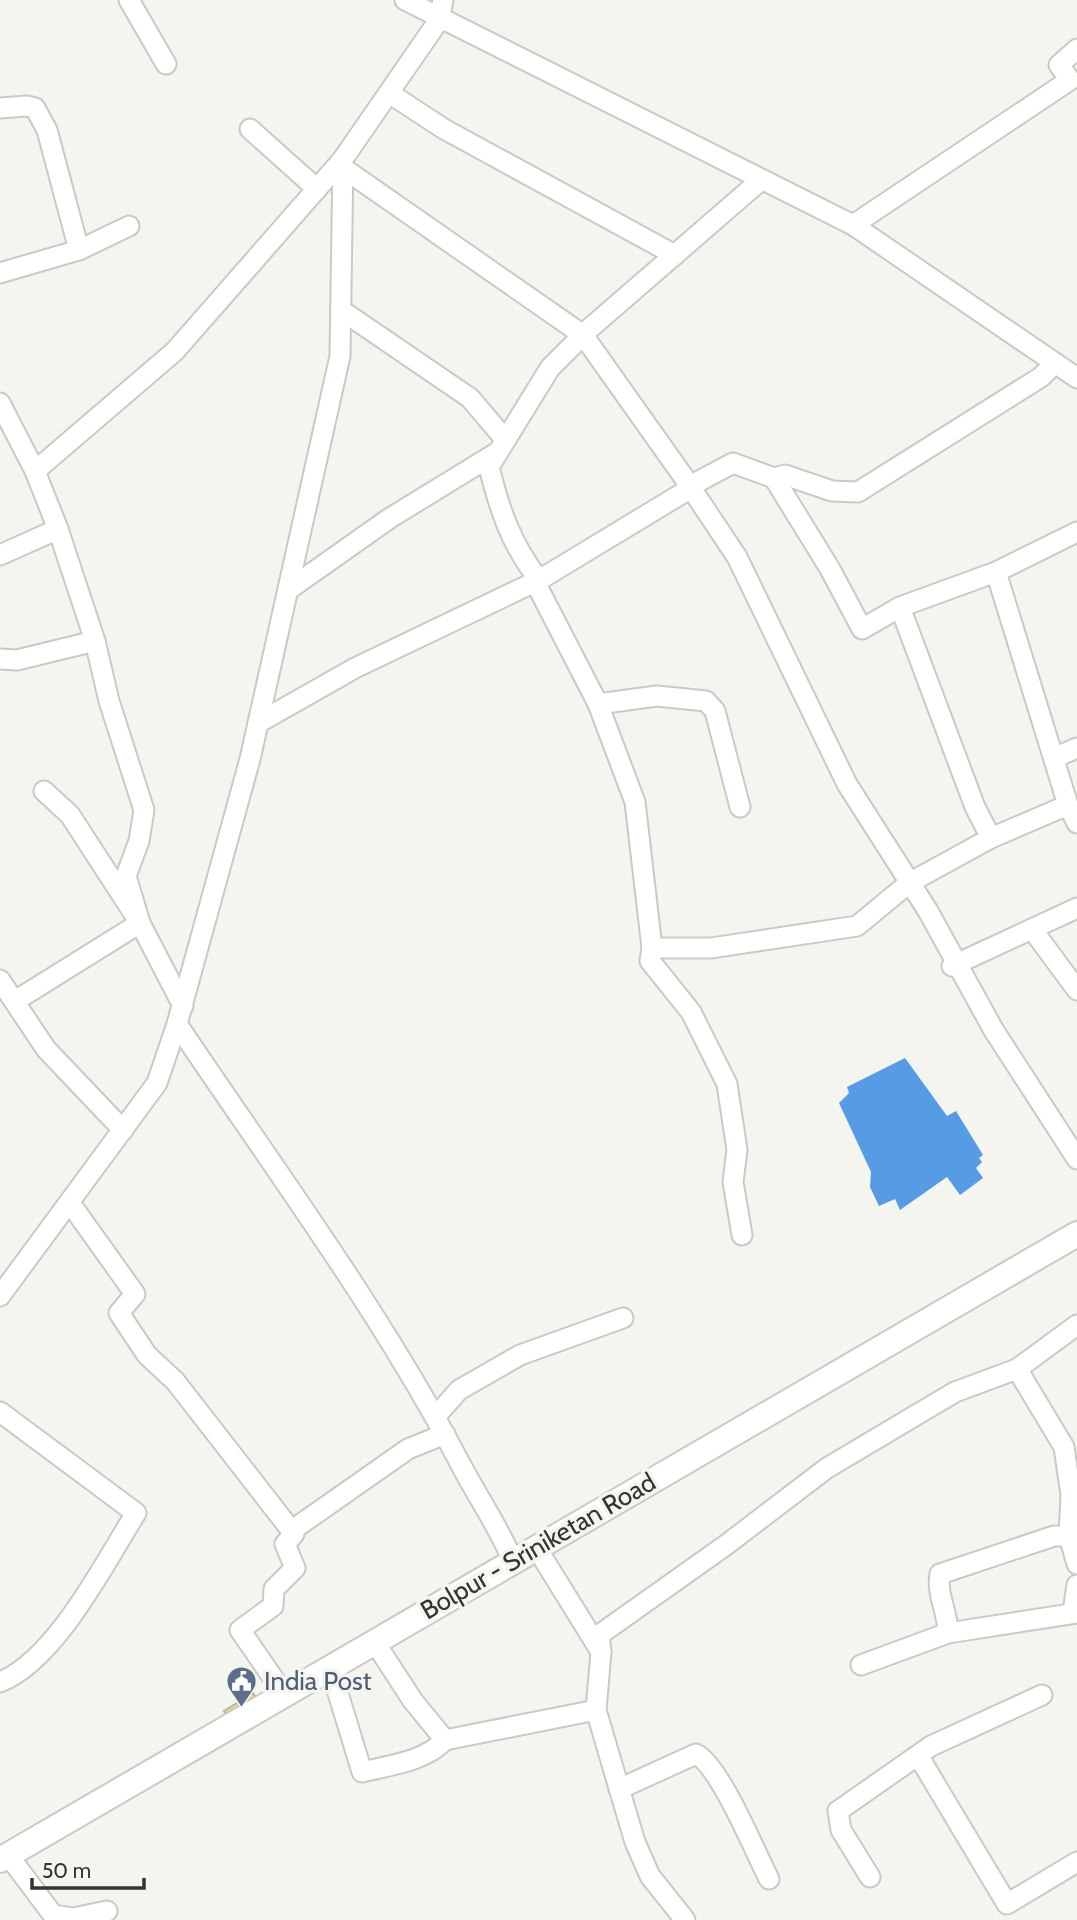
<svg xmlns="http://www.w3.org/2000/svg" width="1077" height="1920" font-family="Cabin,sans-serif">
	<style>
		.water { fill: #559ce4 }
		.building { fill: #f2dd72; stroke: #b5b4b0; stroke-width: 2 }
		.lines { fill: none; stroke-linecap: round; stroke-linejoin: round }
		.minor-casing { stroke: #cac9c5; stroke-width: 23 }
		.major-casing { stroke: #cac9c5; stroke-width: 28 }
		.minor { stroke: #fff; stroke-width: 19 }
		.major { stroke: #fff; stroke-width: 24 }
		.labels { text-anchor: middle; stroke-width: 7; stroke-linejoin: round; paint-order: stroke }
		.street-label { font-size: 26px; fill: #343432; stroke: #f5f5f0 }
		.service-label { font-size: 26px; fill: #4e5e75; stroke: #f5f5f0; text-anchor: start }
	</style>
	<rect width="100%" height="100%" fill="#f5f5f0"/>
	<polygon class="water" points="905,1058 947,1116 956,1111 983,1155 979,1158 982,1162 976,1168 983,1178 960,1195 947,1177 900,1210 895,1199 879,1206 870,1187 871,1172 839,1103 849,1093 847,1087"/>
	<polygon class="building" points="253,1693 260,1704 230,1722 224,1711"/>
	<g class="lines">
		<defs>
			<g id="minor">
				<polyline points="129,0 166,64"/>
				<polyline points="405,0 853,225 1070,80 1059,65 1077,49"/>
				<polyline points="389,93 444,129 675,255"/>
				<polyline points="0,108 27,106 35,108 47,130 79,250"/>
				<polyline points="250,129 317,189"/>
				<polyline points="343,168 583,335 690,486 733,463 774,478 785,475 832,491 858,492 1041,377 1055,363"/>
				<path d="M761,180L589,329L550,368L489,467C500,511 511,544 539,580L691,488L737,557L847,784L928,911L993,1029L1077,1159"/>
				<polyline points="853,225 1077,378"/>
				<polyline points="0,273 79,250 129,226"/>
				<polyline points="341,310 470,398 504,438"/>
				<polyline points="0,403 35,471 58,529 95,641 109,701 144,810 139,841 126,876 140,923 183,1006"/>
				<polyline points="35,471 175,351 343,159"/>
				<polyline points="774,478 830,569 862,629 900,607 996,572 1077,532"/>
				<polyline points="0,555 58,529"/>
				<polyline points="996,572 1068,805 1077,823"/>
				<polyline points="535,582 598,704 635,802 652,948 650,961 691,1012 727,1084 737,1150 733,1182 742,1235"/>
				<polyline points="288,590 390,518 496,453"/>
				<polyline points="900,607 975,807 991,838"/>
				<polyline points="0,659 17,660 95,641"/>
				<polyline points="598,704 657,696 706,701 715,711 740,807"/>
				<polyline points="258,723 355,668 539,580"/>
				<polyline points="1056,757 1077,748"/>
				<polyline points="1032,929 1077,990"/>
				<polyline points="652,948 711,948 857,926 909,883 991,838 1068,805"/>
				<polyline points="952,966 1077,908"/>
				<polyline points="0,980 46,1049 123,1130"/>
				<polyline points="15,1001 140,923 70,815 44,791"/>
				<path d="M177,1024C275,1170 381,1312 462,1467C479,1499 499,1528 513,1561"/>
				<polyline points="70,1203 135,1294 119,1313 147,1355 175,1381 294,1534 285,1544 295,1568 274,1589 273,1606 240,1630 284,1694"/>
				<polyline points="0,1296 157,1083 177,1024 250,759 340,356 343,159 439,20 443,0"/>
				<polyline points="1017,1369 1064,1447 1071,1495 1069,1536 1077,1564"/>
				<path d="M0,1412L136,1513C105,1562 56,1660 0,1682"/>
				<polyline points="436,1416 459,1390 520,1355 623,1318"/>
				<polyline points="291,1531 408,1449 445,1434"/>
				<polyline points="536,1547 601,1652 596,1710 635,1842 650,1876 685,1920"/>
				<polyline points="1073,1612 1077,1585"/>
				<path d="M948,1633C948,1612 936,1594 940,1574L1054,1536H1069"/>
				<polyline points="374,1641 413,1701 445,1740"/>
				<polyline points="601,1652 599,1635 726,1545 827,1468 955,1392 1017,1369 1077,1325"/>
				<polyline points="861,1665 948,1633 1077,1613"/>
				<path d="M330,1667L362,1772C390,1765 424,1762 445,1740L596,1710"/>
				<polyline points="919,1757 1007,1904 1077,1862"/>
				<path d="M619,1789L696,1754C720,1766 755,1852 769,1879"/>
				<polyline points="8,1855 53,1915 73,1918 107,1911"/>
				<polyline points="870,1877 841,1830 838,1811 931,1746 1042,1695"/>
			</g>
			<polyline id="major" points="0,1860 1077,1234"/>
		</defs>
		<use href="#minor" class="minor-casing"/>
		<use href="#major" class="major-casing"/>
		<use href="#minor" class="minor"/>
		<use href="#major" class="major"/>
	</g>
	<defs>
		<symbol id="civic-pin" viewBox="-11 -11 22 30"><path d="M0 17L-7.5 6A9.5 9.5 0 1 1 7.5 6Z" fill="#5c6f8a" stroke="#f5f5f0"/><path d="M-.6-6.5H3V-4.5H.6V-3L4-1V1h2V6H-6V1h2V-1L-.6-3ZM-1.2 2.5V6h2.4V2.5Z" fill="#fff"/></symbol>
	</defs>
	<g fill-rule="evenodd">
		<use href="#civic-pin" x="224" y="1664" width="35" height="47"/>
	</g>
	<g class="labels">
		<g class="street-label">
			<text transform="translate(538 1546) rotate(-30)" y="9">Bolpur - Sriniketan Road</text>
		</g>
		<g class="service-label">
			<text x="264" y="1690">India Post</text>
		</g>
	</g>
	<path d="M32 1878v10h112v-10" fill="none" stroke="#343432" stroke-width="3.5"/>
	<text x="42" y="1878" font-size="21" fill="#343432" stroke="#f5f5f0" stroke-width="5" paint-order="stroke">50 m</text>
</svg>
